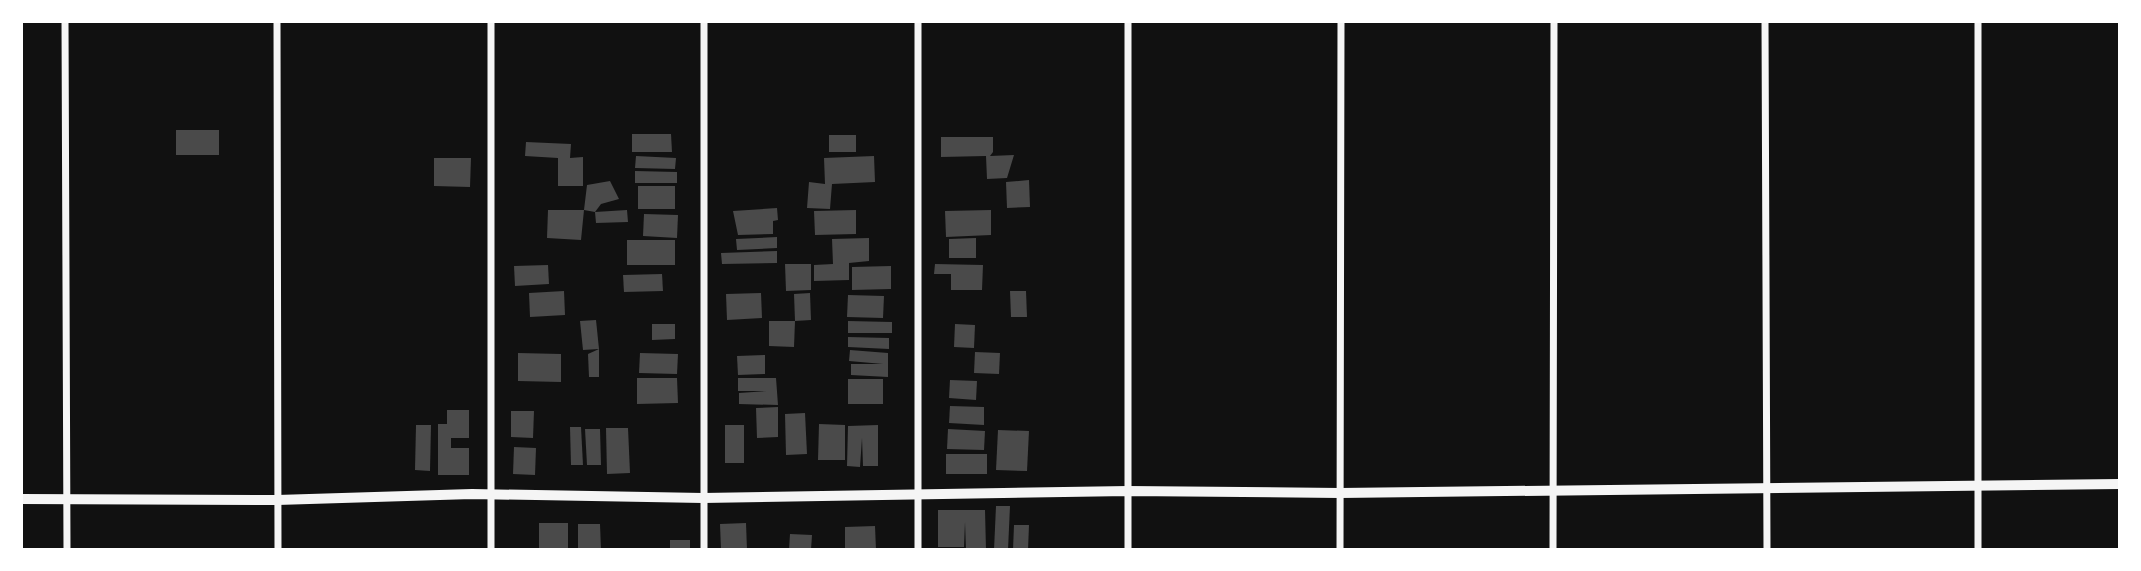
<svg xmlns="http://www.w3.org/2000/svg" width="2141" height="571" font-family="Manrope,sans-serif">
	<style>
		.building { fill: #4a4a4a }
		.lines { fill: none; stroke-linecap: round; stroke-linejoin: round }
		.minor { stroke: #f5f5f5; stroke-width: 7 }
		.tertiary { stroke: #f5f5f5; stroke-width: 10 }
	</style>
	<rect width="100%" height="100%" fill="#111"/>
	<g class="building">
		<rect x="176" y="130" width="43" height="25"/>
		<polygon points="632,134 671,134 672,152 632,152"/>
		<rect x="829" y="135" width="27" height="17"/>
		<polygon points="941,137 993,137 993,152 990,156 1014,155 1007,178 987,179 986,156 941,157"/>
		<polygon points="526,142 571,144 570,158 583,157 583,186 558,186 558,158 525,156"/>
		<polygon points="636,156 676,158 675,169 635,168"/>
		<polygon points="874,156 875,182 832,184 830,209 807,208 809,182 825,184 824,158"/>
		<polygon points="434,158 471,158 470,187 434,186"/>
		<polygon points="635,171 677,172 677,183 635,183"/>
		<polygon points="1029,180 1030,207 1007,208 1006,182"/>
		<polygon points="610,181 619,199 601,204 595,212 627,210 628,222 596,223 595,212 584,210 587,185"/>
		<rect x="638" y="186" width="37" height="23"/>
		<polygon points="777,208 778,220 773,221 773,234 738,235 733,211"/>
		<polygon points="548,210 584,210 581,240 547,238"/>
		<polygon points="856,210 856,234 815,235 814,211"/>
		<polygon points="991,210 991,235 946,237 945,211"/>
		<polygon points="644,214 678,215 677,238 643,236"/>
		<polygon points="777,237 777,248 737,250 736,239"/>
		<polygon points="869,238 869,261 849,263 849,280 814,281 814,265 833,264 832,239"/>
		<polygon points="976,238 976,258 949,258 949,239"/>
		<rect x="627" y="240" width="48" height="25"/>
		<polygon points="777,251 777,263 722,264 721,253"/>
		<polygon points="785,264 811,264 811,290 786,291"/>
		<polygon points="935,264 983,265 982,290 951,290 951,274 934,274"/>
		<polygon points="548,265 549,284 515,286 514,266"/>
		<polygon points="891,266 891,289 852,290 852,267"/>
		<polygon points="662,274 663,291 624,292 623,275"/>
		<polygon points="564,291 565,315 530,317 529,293"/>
		<polygon points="1010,291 1026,291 1027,317 1011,317"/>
		<polygon points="761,293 762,318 727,320 726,294"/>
		<polygon points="810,293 811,320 795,321 794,294"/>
		<polygon points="848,295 884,296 883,318 847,317"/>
		<polygon points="596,320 599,349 583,350 580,321"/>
		<polygon points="769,321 795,321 794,347 769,346"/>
		<polygon points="848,321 892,322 892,333 848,333"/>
		<polygon points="652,324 675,324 675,339 652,340"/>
		<polygon points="955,324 975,325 974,348 954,347"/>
		<polygon points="848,337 889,338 889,349 848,347"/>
		<polygon points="599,349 599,377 589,377 588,354"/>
		<polygon points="850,350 888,353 888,377 851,375 851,364 883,364 849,361"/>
		<polygon points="975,352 1000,353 999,374 974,373"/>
		<polygon points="518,353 561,354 561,382 518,381"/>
		<polygon points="640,353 678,354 677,374 639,373"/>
		<polygon points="765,355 765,374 738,375 737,356"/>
		<polygon points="637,378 677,378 678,403 637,404"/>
		<polygon points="738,378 776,378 778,405 739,404 739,393 767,391 738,391"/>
		<rect x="848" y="379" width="35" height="25"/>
		<polygon points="950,380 977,381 976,400 949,398"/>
		<polygon points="950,406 984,407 984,425 949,423"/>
		<polygon points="778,407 778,437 757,438 756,408"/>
		<polygon points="447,410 469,410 469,438 451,438 451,448 469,448 469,475 438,475 438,424 447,424"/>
		<polygon points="511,411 534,411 533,438 511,437"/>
		<polygon points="805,413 807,454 786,455 785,414"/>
		<polygon points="819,424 845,425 845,460 818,460"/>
		<polygon points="416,425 431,425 430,471 415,470"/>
		<rect x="725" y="425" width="19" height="38"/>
		<polygon points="878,425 878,466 863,466 862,438 860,467 847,466 848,426"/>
		<polygon points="570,427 581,427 583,465 571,465"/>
		<polygon points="606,428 628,428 630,473 607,474"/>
		<polygon points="585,429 600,429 601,465 587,465"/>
		<polygon points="948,429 985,431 984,450 947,449"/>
		<polygon points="998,430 1029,431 1027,471 996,470"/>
		<polygon points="514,447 536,448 535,475 513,474"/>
		<rect x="946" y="454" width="41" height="20"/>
		<polygon points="996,506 1010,506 1008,550 994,550"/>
		<polygon points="938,510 985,510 986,550 966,550 965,522 964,547 938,547"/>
		<rect x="539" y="523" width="29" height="27"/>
		<polygon points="746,523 747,550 721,550 720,524"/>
		<polygon points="578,524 600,524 601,550 578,550"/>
		<polygon points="1014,525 1029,525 1028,550 1013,550"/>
		<polygon points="875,526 876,550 845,550 845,527"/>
		<polygon points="790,534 812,535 811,550 789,550"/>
		<rect x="670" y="540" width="20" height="10"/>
	</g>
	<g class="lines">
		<g class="minor">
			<polyline points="65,21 67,550"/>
			<polyline points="277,21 278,550"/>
			<polyline points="491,21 491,550"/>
			<polyline points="918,21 918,550"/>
			<polyline points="1128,21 1128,550"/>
			<polyline points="1765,21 1767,550"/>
			<polyline points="704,550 704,21"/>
			<polyline points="1340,550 1341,21"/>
			<polyline points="1553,550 1554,21"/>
			<polyline points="1978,550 1978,21"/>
		</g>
		<polyline class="tertiary" points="21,499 277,500 472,494 703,498 1128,491 1340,493 2120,484"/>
	</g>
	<rect width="2141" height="571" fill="none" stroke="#ffffff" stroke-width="46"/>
</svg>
